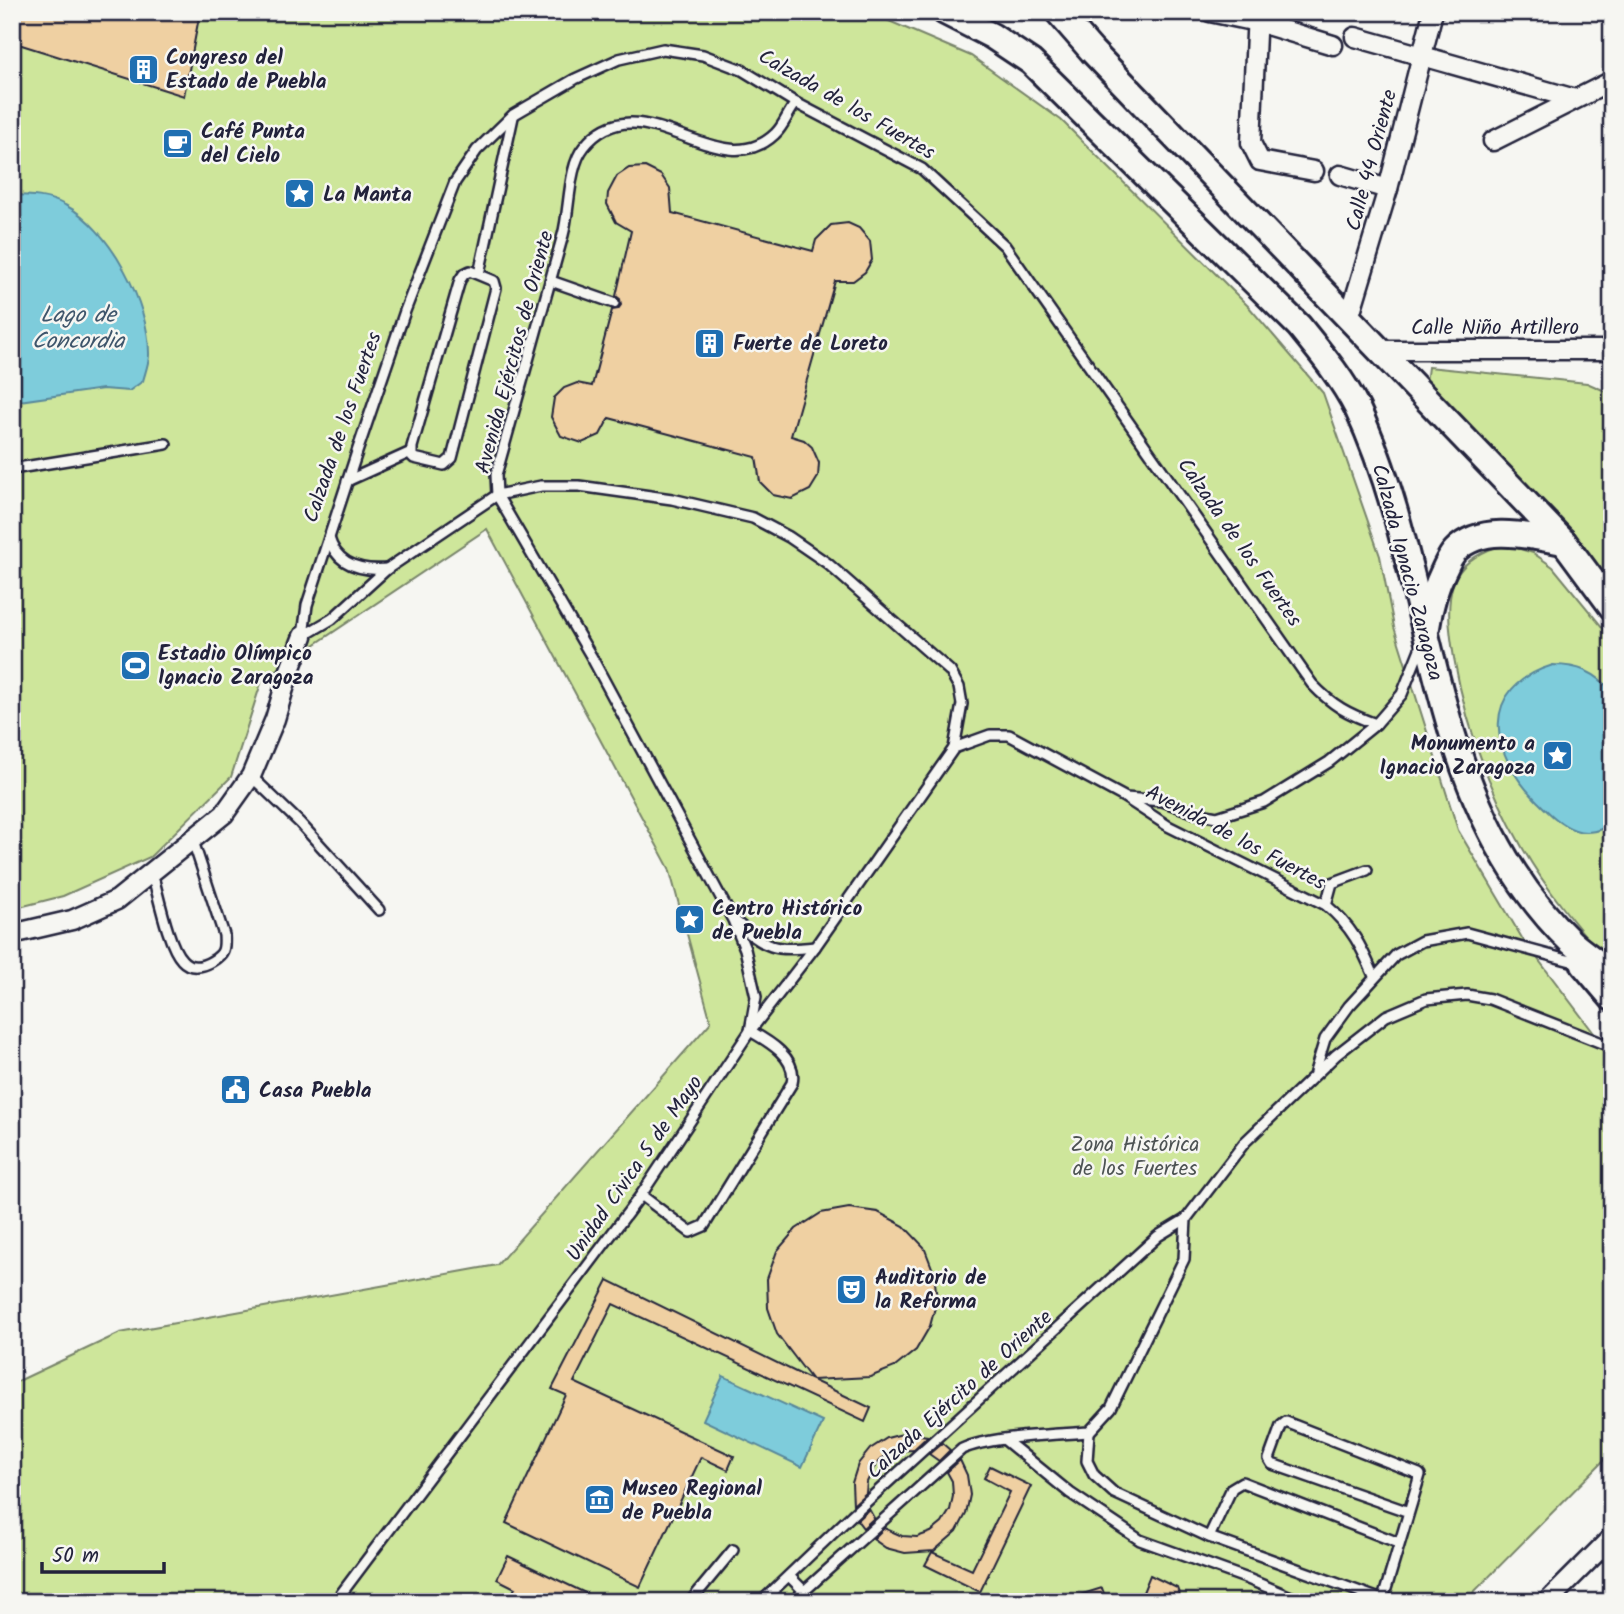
<svg xmlns="http://www.w3.org/2000/svg" width="1624" height="1614" font-family="Kalam,sans-serif">
	<style>
		.green { fill: #cee69b; stroke: #78846b; stroke-width: 2 }
		.water { fill: #7eccdb; stroke: #59889b; stroke-width: 2 }
		.building { fill: #efd0a2; stroke: #22223b; stroke-width: 2 }
		.lines { fill: none; stroke-linecap: round; stroke-linejoin: round }
		.lane-casing { stroke: #22223b; stroke-width: 14 }
		.street-casing { stroke: #22223b; stroke-width: 23 }
		.secondary-casing { stroke: #22223b; stroke-width: 30 }
		.lane { stroke: #f6f6f2; stroke-width: 9 }
		.street { stroke: #f6f6f2; stroke-width: 18 }
		.secondary { stroke: #f6f6f2; stroke-width: 24 }
		.labels { text-anchor: middle; stroke-width: 5; stroke-linejoin: round; paint-order: stroke }
		.poi-label { font-size: 21px; font-weight: bold; fill: #22223b; stroke: #f6f6f2; text-anchor: start }
		.street-label { font-size: 21px; fill: #22223b; stroke: #f6f6f2 }
		.park-label { font-size: 21px; fill: #4d5353; stroke: #f6f6f2 }
		.water-label { font-size: 23px; font-style: italic; fill: #3e556b; stroke: #f6f6f2 }
	</style>
	<rect width="100%" height="100%" fill="#f6f6f2"/>
	<filter id="ink" filterUnits="userSpaceOnUse"><feTurbulence type="fractalNoise" baseFrequency=".0143" numOctaves="2"/><feDisplacementMap in="SourceGraphic" scale="14" xChannelSelector="R" yChannelSelector="G"/><feConvolveMatrix kernelMatrix="1 2 1 2 8 2 1 2 1" color-interpolation-filters="sRGB"/></filter>
	<g filter="url(#ink)">
		<g class="green">
			<polygon points="200,12 868,12 971,56 1061,120 1249,307 1323,393 1380,556 1394,627 1458,830 1522,938 1612,1057 1612,1452 1464,1602 12,1602 12,1384 120,1333 497,1265 711,1022 669,868 487,529 262,680 231,777 150,857 63,896 12,909 12,42"/>
			<polygon points="1428,367 1587,383 1612,394 1612,590 1525,483 1426,383"/>
			<path d="M1496,547H1514L1533,553L1553,567L1612,639V967C1579,929 1547,891 1522,847C1488,788 1466,725 1454,658C1450,634 1446,607 1453,584C1460,564 1477,554 1496,547Z"/>
		</g>
		<g class="water">
			<path d="M12,195C30,195 49,196 65,205C110,228 150,305 149,355C149,363 145,373 143,381L129,391L103,389L12,402Z"/>
			<path d="M1553,665C1578,665 1596,672 1612,692V825C1600,830 1588,835 1575,830C1560,825 1547,811 1536,800C1490,754 1477,688 1553,665Z"/>
			<polygon points="723,1376 823,1422 802,1467 703,1420"/>
		</g>
		<g class="building">
			<polygon points="12,12 200,12 184,96 12,42"/>
			<polygon points="645,167 661,175 670,188 672,213 813,251 816,240 831,225 848,223 859,228 870,241 872,260 865,272 853,281 835,281 791,436 804,440 812,447 819,463 818,477 810,490 792,499 773,495 760,482 756,457 609,418 600,435 582,443 561,436 551,417 554,398 564,388 577,383 592,386 612,310 618,309 621,305 620,299 616,296 631,231 616,222 607,204 608,193 617,176 629,168"/>
			<polygon points="849,1208 878,1212 904,1226 924,1247 934,1273 937,1300 930,1326 916,1350 895,1367 870,1377 812,1380 871,1408 865,1422 613,1304 574,1382 734,1456 728,1470 701,1457 640,1587 506,1523 566,1395 552,1389 608,1280 812,1380 777,1334 768,1308 767,1279 777,1251 796,1229 821,1213"/>
			<polygon points="906,1433 928,1436 913,1450 895,1451 882,1458 873,1469 867,1482 866,1493 853,1505 852,1483 858,1464 870,1449 887,1438"/>
			<polygon points="942,1443 950,1450 939,1461 929,1454"/>
			<polygon points="960,1460 967,1475 970,1495 966,1514 957,1531 934,1551 905,1553 886,1548 873,1539 884,1528 902,1536 917,1537 931,1532 942,1523 950,1510 953,1496 952,1481 947,1472"/>
			<polygon points="990,1466 1031,1486 980,1592 925,1565 932,1552 972,1570 1010,1492 984,1478"/>
			<polygon points="869,1509 874,1518 863,1528 857,1520"/>
			<polygon points="508,1556 604,1602 508,1602 515,1588 497,1579"/>
			<polygon points="1150,1575 1177,1588 1182,1602 1139,1602"/>
			<polygon points="1102,1588 1107,1602 1068,1602 1067,1599"/>
		</g>
		<g class="lines">
			<defs>
				<g id="lane">
					<polygon points="470,271 494,281 496,288 452,458 444,465 414,458 412,456 412,447 460,280 464,274"/>
					<polyline points="479,274 513,117"/>
					<polyline points="551,281 614,303"/>
					<polyline points="12,469 166,444"/>
					<polyline points="347,481 411,452"/>
					<path d="M329,538C337,566 362,571 387,569"/>
					<polyline points="303,636 332,619 387,569 497,495 541,486 579,486 672,499 753,518 789,537 827,563 950,671 959,687 962,704 954,748 815,947 750,1031 641,1195 335,1602"/>
					<path d="M303,636L307,605L357,452L405,311L455,182L477,150L513,115L575,79L619,59L663,49L703,55L742,70L796,103L922,169L1005,246L1312,684C1333,706 1348,714 1376,724L1402,694L1422,644"/>
					<polyline points="954,748 990,735 1009,735 1126,798 1162,801 1195,813 1217,817 1264,802 1329,762 1376,724"/>
					<polyline points="251,776 300,823 379,910"/>
					<path d="M1127,799L1168,826L1326,905C1352,927 1361,946 1374,976"/>
					<path d="M152,873C158,893 168,946 182,960C190,969 202,967 212,961C224,954 225,949 224,935L193,841"/>
					<polyline points="1326,905 1332,883 1367,870"/>
					<path d="M735,921C767,949 773,951 815,947"/>
					<polyline points="1315,1072 1325,1039 1349,1006 1396,955 1422,941 1467,933 1582,964"/>
					<path d="M641,1195L690,1232L704,1226L792,1083C798,1058 768,1041 750,1031L756,997L745,949L733,920L591,656L497,495L496,475C519,395 541,315 563,235C570,210 568,166 584,147C639,77 719,188 775,134C784,126 788,112 796,103"/>
					<polyline points="1089,1432 1087,1461 1094,1475 1114,1493 1209,1537 1388,1602"/>
					<polyline points="1005,1440 1070,1493 1140,1540 1248,1579 1303,1602"/>
					<polyline points="1209,1537 1232,1488 1242,1482 1399,1543"/>
					<polyline points="789,1576 804,1591"/>
					<polyline points="1383,1599 1420,1475 1419,1474 1286,1422 1281,1426 1269,1459 1272,1464 1409,1512"/>
					<polyline points="690,1602 733,1550"/>
					<polyline points="761,1602 852,1515 1158,1236 1186,1219"/>
					<path d="M792,1602L962,1449C990,1436 1056,1435 1089,1432L1111,1408L1184,1259L1186,1219L1245,1142L1336,1055L1386,1016L1426,999L1467,995L1490,999L1612,1047"/>
				</g>
				<g id="street">
					<polyline points="1210,12 1257,22 1333,45"/>
					<polyline points="1257,12 1251,143 1260,161 1314,171"/>
					<polyline points="1355,37 1575,99"/>
					<polyline points="1493,141 1612,81"/>
					<polyline points="1340,175 1388,189"/>
					<polyline points="1349,318 1388,189 1433,12"/>
					<polyline points="1379,350 1612,350"/>
					<polyline points="12,934 72,920 117,900 224,814 251,776 275,719 288,675 303,636"/>
					<polyline points="1547,1602 1612,1537"/>
				</g>
				<g id="secondary">
					<path d="M945,12L992,36L1031,62L1299,326C1320,352 1342,378 1357,408C1427,557 1424,731 1514,872C1530,897 1549,921 1571,942C1584,954 1599,962 1612,975"/>
					<polyline points="1058,12 1092,51 1564,542 1612,607"/>
					<path d="M1427,627C1430,606 1435,588 1444,570C1447,564 1450,556 1455,551C1482,523 1530,536 1564,542"/>
					<polyline points="1584,965 1612,998"/>
				</g>
			</defs>
			<use href="#lane" class="lane-casing"/>
			<use href="#street" class="street-casing"/>
			<use href="#secondary" class="secondary-casing"/>
			<use href="#lane" class="lane"/>
			<use href="#street" class="street"/>
			<use href="#secondary" class="secondary"/>
		</g>
	</g>
	<defs>
		<symbol id="building-square" viewBox="-11 -11 22 22"><rect x="-9" y="-9" width="18" height="18" rx="4" fill="#1f6fb2" stroke="#f6f6f2"/><path d="M-4-6H4V6H1V3H-1V6H-4ZM-2.5-4.3h1.7v1.8h-1.7ZM.8-4.3h1.7v1.8H.8ZM-2.5-1h1.7V.8h-1.7ZM.8-1h1.7V.8H.8Z" fill="#fff"/></symbol>
		<symbol id="cafe-square" viewBox="-11 -11 22 22"><rect x="-9" y="-9" width="18" height="18" rx="4" fill="#1f6fb2" stroke="#f6f6f2"/><path d="M-5.5-4.5H6V0H3Q3 3.5 0 3.5H-2.5Q-5.5 3.5-5.5 0ZM3-3.2v2h1.7v-2ZM-6 4.5H4V6H-6Z" fill="#fff"/></symbol>
		<symbol id="sight-square" viewBox="-11 -11 22 22"><rect x="-9" y="-9" width="18" height="18" rx="4" fill="#1f6fb2" stroke="#f6f6f2"/><path d="M0-6L1.8-2.2L6-1.7L2.9 1.2L3.7 5.4L0 3.3L-3.7 5.4L-2.9 1.2L-6-1.7L-1.8-2.2Z" fill="#fff"/></symbol>
		<symbol id="stadium-square" viewBox="-11 -11 22 22"><rect x="-9" y="-9" width="18" height="18" rx="4" fill="#1f6fb2" stroke="#f6f6f2"/><path d="M0-5a6.5 5 0 1 0 0 10a6.5 5 0 1 0 0-10ZM-3.5-1.8h7v3.6h-7Z" fill="#fff"/></symbol>
		<symbol id="civic-square" viewBox="-11 -11 22 22"><rect x="-9" y="-9" width="18" height="18" rx="4" fill="#1f6fb2" stroke="#f6f6f2"/><path d="M-.6-6.5H3V-4.5H.6V-3L4-1V1h2V6H-6V1h2V-1L-.6-3ZM-1.2 2.5V6h2.4V2.5Z" fill="#fff"/></symbol>
		<symbol id="theatre-square" viewBox="-11 -11 22 22"><rect x="-9" y="-9" width="18" height="18" rx="4" fill="#1f6fb2" stroke="#f6f6f2"/><path d="M-5-5.5Q0-4 5-5.5V0Q5 5 0 6Q-5 5-5 0ZM-3.3-2.5H-1v1.5H-3.3ZM1-2.5H3.3v1.5H1ZM-2.8 1Q0 5.5 2.8 1Z" fill="#fff"/></symbol>
		<symbol id="museum-square" viewBox="-11 -11 22 22"><rect x="-9" y="-9" width="18" height="18" rx="4" fill="#1f6fb2" stroke="#f6f6f2"/><path d="M0-6L6-3V-2H-6V-3ZM-5-1h2V3h-2ZM-1-1h2V3h-2ZM3-1h2V3H3ZM-6 4H6V6H-6Z" fill="#fff"/></symbol>
	</defs>
	<g fill-rule="evenodd">
		<use href="#building-square" x="126" y="52" width="35" height="35"/>
		<use href="#cafe-square" x="160" y="126" width="35" height="35"/>
		<use href="#sight-square" x="282" y="176" width="35" height="35"/>
		<use href="#building-square" x="692" y="326" width="35" height="35"/>
		<use href="#stadium-square" x="118" y="648" width="35" height="35"/>
		<use href="#sight-square" x="1540" y="738" width="35" height="35"/>
		<use href="#sight-square" x="672" y="902" width="35" height="35"/>
		<use href="#civic-square" x="218" y="1072" width="35" height="35"/>
		<use href="#theatre-square" x="834" y="1272" width="35" height="35"/>
		<use href="#museum-square" x="582" y="1482" width="35" height="35"/>
	</g>
	<g class="labels">
		<g class="poi-label">
			<text x="166" y="64">Congreso del<tspan x="166" dy="24">Estado de Puebla</tspan></text>
			<text x="201" y="138">Café Punta<tspan x="201" dy="24">del Cielo</tspan></text>
			<text x="323" y="201">La Manta</text>
			<text x="733" y="350">Fuerte de Loreto</text>
			<text x="158" y="660">Estadio Olímpico<tspan x="158" dy="24">Ignacio Zaragoza</tspan></text>
			<text x="1535" y="750" text-anchor="end">Monumento a<tspan x="1535" dy="24">Ignacio Zaragoza</tspan></text>
			<text x="712" y="915">Centro Histórico<tspan x="712" dy="24">de Puebla</tspan></text>
			<text x="259" y="1097">Casa Puebla</text>
			<text x="875" y="1284">Auditorio de<tspan x="875" dy="24">la Reforma</tspan></text>
			<text x="622" y="1495">Museo Regional<tspan x="622" dy="24">de Puebla</tspan></text>
		</g>
		<g class="street-label">
			<text transform="translate(847 104) rotate(30)" y="7">Calzada de los Fuertes</text>
			<text transform="translate(1371 160) rotate(-75)" y="7">Calle 44 Oriente</text>
			<text x="1495" y="334">Calle Niño Artillero</text>
			<text transform="translate(514 352) rotate(-75)" y="7">Avenida Ejércitos de Oriente</text>
			<text transform="translate(342 427) rotate(-71)" y="7">Calzada de los Fuertes</text>
			<text transform="translate(1240 542) rotate(55)" y="7">Calzada de los Fuertes</text>
			<text transform="translate(1408 572) rotate(75)" y="7">Calzada Ignacio Zaragoza</text>
			<text transform="translate(1236 837) rotate(28)" y="7">Avenida de los Fuertes</text>
			<text transform="translate(634 1168) rotate(-55)" y="7">Unidad Civica 5 de Mayo</text>
			<text transform="translate(959 1394) rotate(-42)" y="7">Calzada Ejército de Oriente</text>
		</g>
		<g class="park-label">
			<text x="1135" y="1151">Zona Histórica<tspan x="1135" dy="24">de los Fuertes</tspan></text>
		</g>
		<g class="water-label">
			<text x="78" y="322">Lago de<tspan x="78" dy="26">Concordia</tspan></text>
		</g>
	</g>
	<rect width="1624" height="1614" fill="none" stroke="#f6f6f2" stroke-width="42"/>
	<rect x="21" y="21" width="1582" height="1572" fill="none" stroke="#22223b" stroke-width="2.5" filter="url(#ink)"/>
	<path d="M42 1562v10h122v-10" fill="none" stroke="#22223b" stroke-width="3.5"/>
	<text x="52" y="1562" font-size="21" fill="#22223b" stroke="#f6f6f2" stroke-width="5" paint-order="stroke">50 m</text>
</svg>
